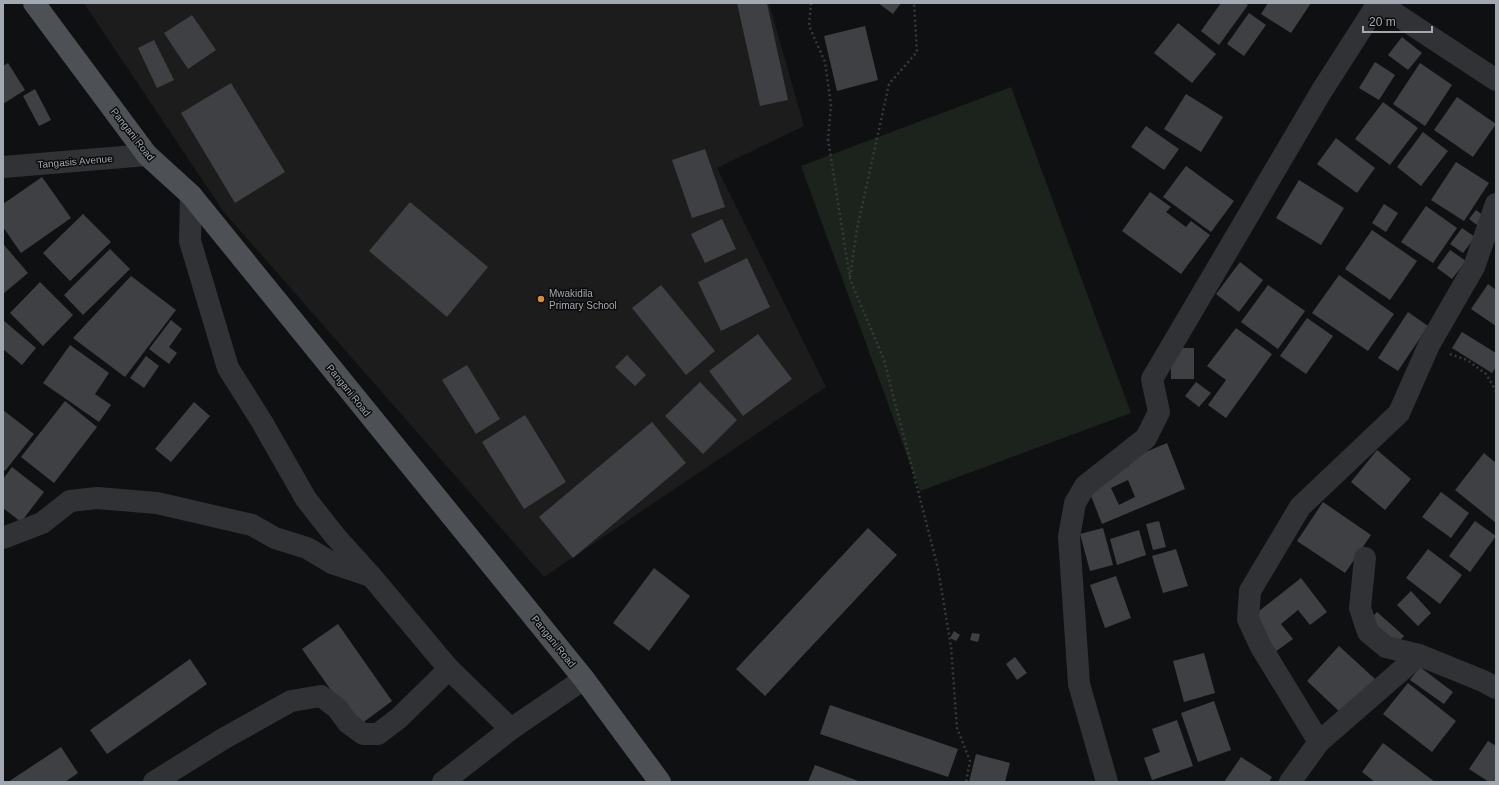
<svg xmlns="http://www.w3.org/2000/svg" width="1499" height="785" font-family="Helvetica,sans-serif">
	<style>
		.built { fill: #1c1c1d }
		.green { fill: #1c231c }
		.building { fill: #3f4043; fill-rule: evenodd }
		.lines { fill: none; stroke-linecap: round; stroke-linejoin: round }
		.path { stroke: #37393c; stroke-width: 2.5; stroke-dasharray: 2 3; stroke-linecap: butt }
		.minor { stroke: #313235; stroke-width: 22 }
		.major { stroke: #4d5054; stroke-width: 22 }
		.poi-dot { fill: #dd8a3b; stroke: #0b0b0b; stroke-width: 1.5 }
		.labels { text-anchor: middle; stroke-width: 3; stroke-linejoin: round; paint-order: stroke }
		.street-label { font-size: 10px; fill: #a2a9b0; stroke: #0b0b0b }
		.poi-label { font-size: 10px; fill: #a2a9b0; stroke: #0b0b0b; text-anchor: start }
	</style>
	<rect width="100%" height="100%" fill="#0f1011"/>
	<polygon class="built" points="84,3 769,3 804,126 717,168 826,387 544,577 223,211"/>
	<polygon class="green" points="1011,87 1131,413 920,491 801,166"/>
	<g class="building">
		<polygon points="737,3 767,3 788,100 760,106"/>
		<polygon points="878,3 901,3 893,14"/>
		<polygon points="1221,3 1245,3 1248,5 1219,45 1201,31"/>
		<polygon points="1268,3 1311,3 1291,33 1261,14"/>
		<polygon points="1249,13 1266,25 1244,56 1227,44"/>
		<polygon points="192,15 216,50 188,69 164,33"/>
		<polygon points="1178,23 1216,54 1192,83 1154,53"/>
		<polygon points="865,26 878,80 837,91 824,36"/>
		<polygon points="1402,37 1422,53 1408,70 1388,55"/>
		<polygon points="154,40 174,80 157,88 138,48"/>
		<polygon points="1375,62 1395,75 1379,100 1359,88"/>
		<polygon points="8,63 25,90 3,104 3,66"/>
		<polygon points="1420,63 1452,85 1425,126 1393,104"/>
		<polygon points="231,83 285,172 235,203 181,113"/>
		<polygon points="35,89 51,120 39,126 23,96"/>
		<polygon points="1186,94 1223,117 1201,152 1164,129"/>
		<polygon points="1457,97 1496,124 1473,157 1434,130"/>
		<polygon points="1383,102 1418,128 1390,165 1355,139"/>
		<polygon points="1146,126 1179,149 1164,170 1131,147"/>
		<polygon points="1423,132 1448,151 1421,186 1397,167"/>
		<polygon points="1336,138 1375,168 1357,193 1317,164"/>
		<polygon points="705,149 725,207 692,218 672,160"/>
		<polygon points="1456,162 1489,183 1464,221 1431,200"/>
		<polygon points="1186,166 1234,201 1211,232 1163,197"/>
		<polygon points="42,177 71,218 21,253 3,227 3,204"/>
		<polygon points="1299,180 1344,208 1321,245 1276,218"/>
		<polygon points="1150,192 1171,207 1166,212 1186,227 1191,221 1210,235 1181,274 1122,231"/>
		<polygon points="410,202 488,267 447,317 369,251"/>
		<polygon points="1384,204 1398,213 1386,232 1372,223"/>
		<polygon points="1426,206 1457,228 1433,263 1401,242"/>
		<polygon points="1476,210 1488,219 1481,228 1469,219"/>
		<polygon points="83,214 111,242 70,281 43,253"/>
		<polygon points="722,219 736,249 705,263 691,234"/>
		<polygon points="1462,228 1475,237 1463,253 1450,244"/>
		<polygon points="1372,230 1417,261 1390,300 1345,269"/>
		<polygon points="4,245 28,273 3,294 3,246"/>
		<polygon points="110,249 130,269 83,315 64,295"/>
		<polygon points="1450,250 1466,261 1452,279 1437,268"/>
		<polygon points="747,258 770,307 721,331 698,282"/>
		<polygon points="1240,262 1263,280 1239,312 1216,294"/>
		<polygon points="1339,275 1394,314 1368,351 1312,313"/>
		<polygon points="131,276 176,310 125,377 73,338"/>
		<polygon points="40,282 73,315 43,346 10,313"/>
		<polygon points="1488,284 1496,290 1496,326 1471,309"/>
		<polygon points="661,285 715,351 686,375 632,308"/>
		<polygon points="1268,285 1305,311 1278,349 1241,322"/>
		<polygon points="1408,312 1428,326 1398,371 1378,358"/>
		<polygon points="1307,318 1333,336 1306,374 1280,356"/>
		<polygon points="3,320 36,348 22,365 3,349"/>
		<polygon points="171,320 182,329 169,347 177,353 169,364 149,349"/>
		<polygon points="1236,328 1272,354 1226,418 1208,405 1226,380 1207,366"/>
		<polygon points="1462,332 1496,353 1496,367 1492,373 1452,348"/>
		<polygon points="758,334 792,379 743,416 709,371"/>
		<polygon points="70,345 109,373 95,394 111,405 99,422 43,383"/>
		<rect x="1171" y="348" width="23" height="31"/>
		<polygon points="627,355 646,375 635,386 615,367"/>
		<polygon points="146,356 159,366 144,388 130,378"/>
		<polygon points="467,365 500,419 476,434 442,380"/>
		<polygon points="700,382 737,420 703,454 665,416"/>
		<polygon points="1196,382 1211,393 1199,407 1185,396"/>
		<polygon points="65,401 97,427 54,483 21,457"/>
		<polygon points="194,402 210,416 171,462 155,449"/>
		<polygon points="3,410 34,434 5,471 3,469"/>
		<polygon points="525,415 566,482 524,509 482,442"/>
		<polygon points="652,422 686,463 573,558 539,517"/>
		<path d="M1167,443L1185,489L1102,524L1084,478L1121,469L1129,466L1127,460ZM1128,480L1135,497L1119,505L1111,488Z"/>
		<polygon points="1377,450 1411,479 1385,510 1351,482"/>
		<polygon points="1484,453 1496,463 1496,523 1455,490"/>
		<polygon points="12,467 44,492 21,522 3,508 3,479"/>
		<polygon points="1441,492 1469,513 1451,538 1422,517"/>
		<polygon points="1323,502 1371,535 1345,573 1297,541"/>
		<polygon points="1159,521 1166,547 1153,550 1146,524"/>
		<polygon points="1475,521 1496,536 1470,572 1449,556"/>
		<polygon points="868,528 897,555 765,696 736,669"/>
		<polygon points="1103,528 1113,565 1090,571 1080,534"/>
		<polygon points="1139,530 1146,555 1117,565 1110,539"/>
		<polygon points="1176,549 1188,586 1163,593 1152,556"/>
		<polygon points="1428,549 1462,575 1440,604 1406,578"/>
		<polygon points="654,568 690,596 649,651 613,623"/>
		<polygon points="1116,576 1131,618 1105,628 1090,585"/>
		<polygon points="1301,578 1327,612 1310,625 1298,610 1281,624 1293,639 1275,652 1249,619"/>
		<polygon points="1411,591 1431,613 1418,626 1397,605"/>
		<polygon points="1377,612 1404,636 1387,654 1360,630"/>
		<polygon points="338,624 392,701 357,727 302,649"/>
		<polygon points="954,631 960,635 956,641 950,638"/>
		<polygon points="972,633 980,634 978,642 970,640"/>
		<polygon points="1339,646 1375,679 1342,714 1307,681"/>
		<polygon points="1204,653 1215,693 1184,702 1173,661"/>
		<polygon points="1015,657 1027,673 1017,680 1006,664"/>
		<polygon points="190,659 207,684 107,754 90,730"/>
		<polygon points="1420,667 1453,692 1444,704 1410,680"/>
		<polygon points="1408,683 1456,721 1432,752 1383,714"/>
		<polygon points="1214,701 1231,750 1198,762 1181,713"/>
		<polygon points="830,705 958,749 948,777 820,734"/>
		<polygon points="1177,720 1193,766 1152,780 1144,758 1160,752 1152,729"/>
		<polygon points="1488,741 1496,746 1496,782 1489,782 1469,769"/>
		<polygon points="1383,743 1435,782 1375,782 1362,772"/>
		<polygon points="61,747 78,773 65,782 8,782"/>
		<polygon points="976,754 1010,763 1005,782 969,782"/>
		<polygon points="1241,757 1272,777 1269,782 1224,782"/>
		<polygon points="815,765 861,782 808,782"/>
	</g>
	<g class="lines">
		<g class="path">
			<polyline points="811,3 809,26 825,62 831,105 828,139 850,279 884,360 938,568 951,647 957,728 970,761 966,782"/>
			<polyline points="850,277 857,229 889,84 917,52 914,3"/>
			<polyline points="1450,354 1467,360 1486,374 1496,391"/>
		</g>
		<g class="minor">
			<polyline points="1379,3 1496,80"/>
			<polyline points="3,167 147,155"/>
			<polyline points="191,195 190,241 228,368 262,422 306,499 335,536 372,577 449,669 511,729"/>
			<polyline points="3,538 42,523 70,501 97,498 157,503 252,525 275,538 307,548 332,563 371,576"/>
			<polyline points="1365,558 1360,608 1368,632 1386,647 1419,655 1483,681 1496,688"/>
			<polyline points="1319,742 1261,647 1248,619 1250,591 1300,507 1399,413 1429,345 1474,267 1496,204"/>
			<polyline points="154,782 223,739 291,701 321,696 337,708 348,723 363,734 378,734 399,718 449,669"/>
			<polyline points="443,782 511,729 584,679"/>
			<polyline points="1107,782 1079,684 1069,537 1075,503 1085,486 1146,438 1159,412 1152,379 1321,92 1378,3"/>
			<polyline points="1290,782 1319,742 1419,655"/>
		</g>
		<polyline class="major" points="34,3 147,155 191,195 584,679 660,782"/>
	</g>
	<circle class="poi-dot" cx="541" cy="299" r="4"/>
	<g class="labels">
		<g class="street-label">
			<text transform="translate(133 134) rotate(52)" y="4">Pangani Road</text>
			<text transform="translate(75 161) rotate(-5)" y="4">Tangasis Avenue</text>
			<text transform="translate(349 390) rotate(51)" y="4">Pangani Road</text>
			<text transform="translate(554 641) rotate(51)" y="4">Pangani Road</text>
		</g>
		<g class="poi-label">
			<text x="549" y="297">Mwakidila<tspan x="549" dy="12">Primary School</tspan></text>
		</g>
	</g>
	<rect width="1499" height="785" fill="none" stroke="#a2a9b0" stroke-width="8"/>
	<path d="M1363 26v6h69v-6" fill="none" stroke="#a2a9b0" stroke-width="2"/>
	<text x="1369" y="26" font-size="12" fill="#a2a9b0" stroke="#0b0b0b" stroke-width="3" paint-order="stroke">20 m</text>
</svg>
